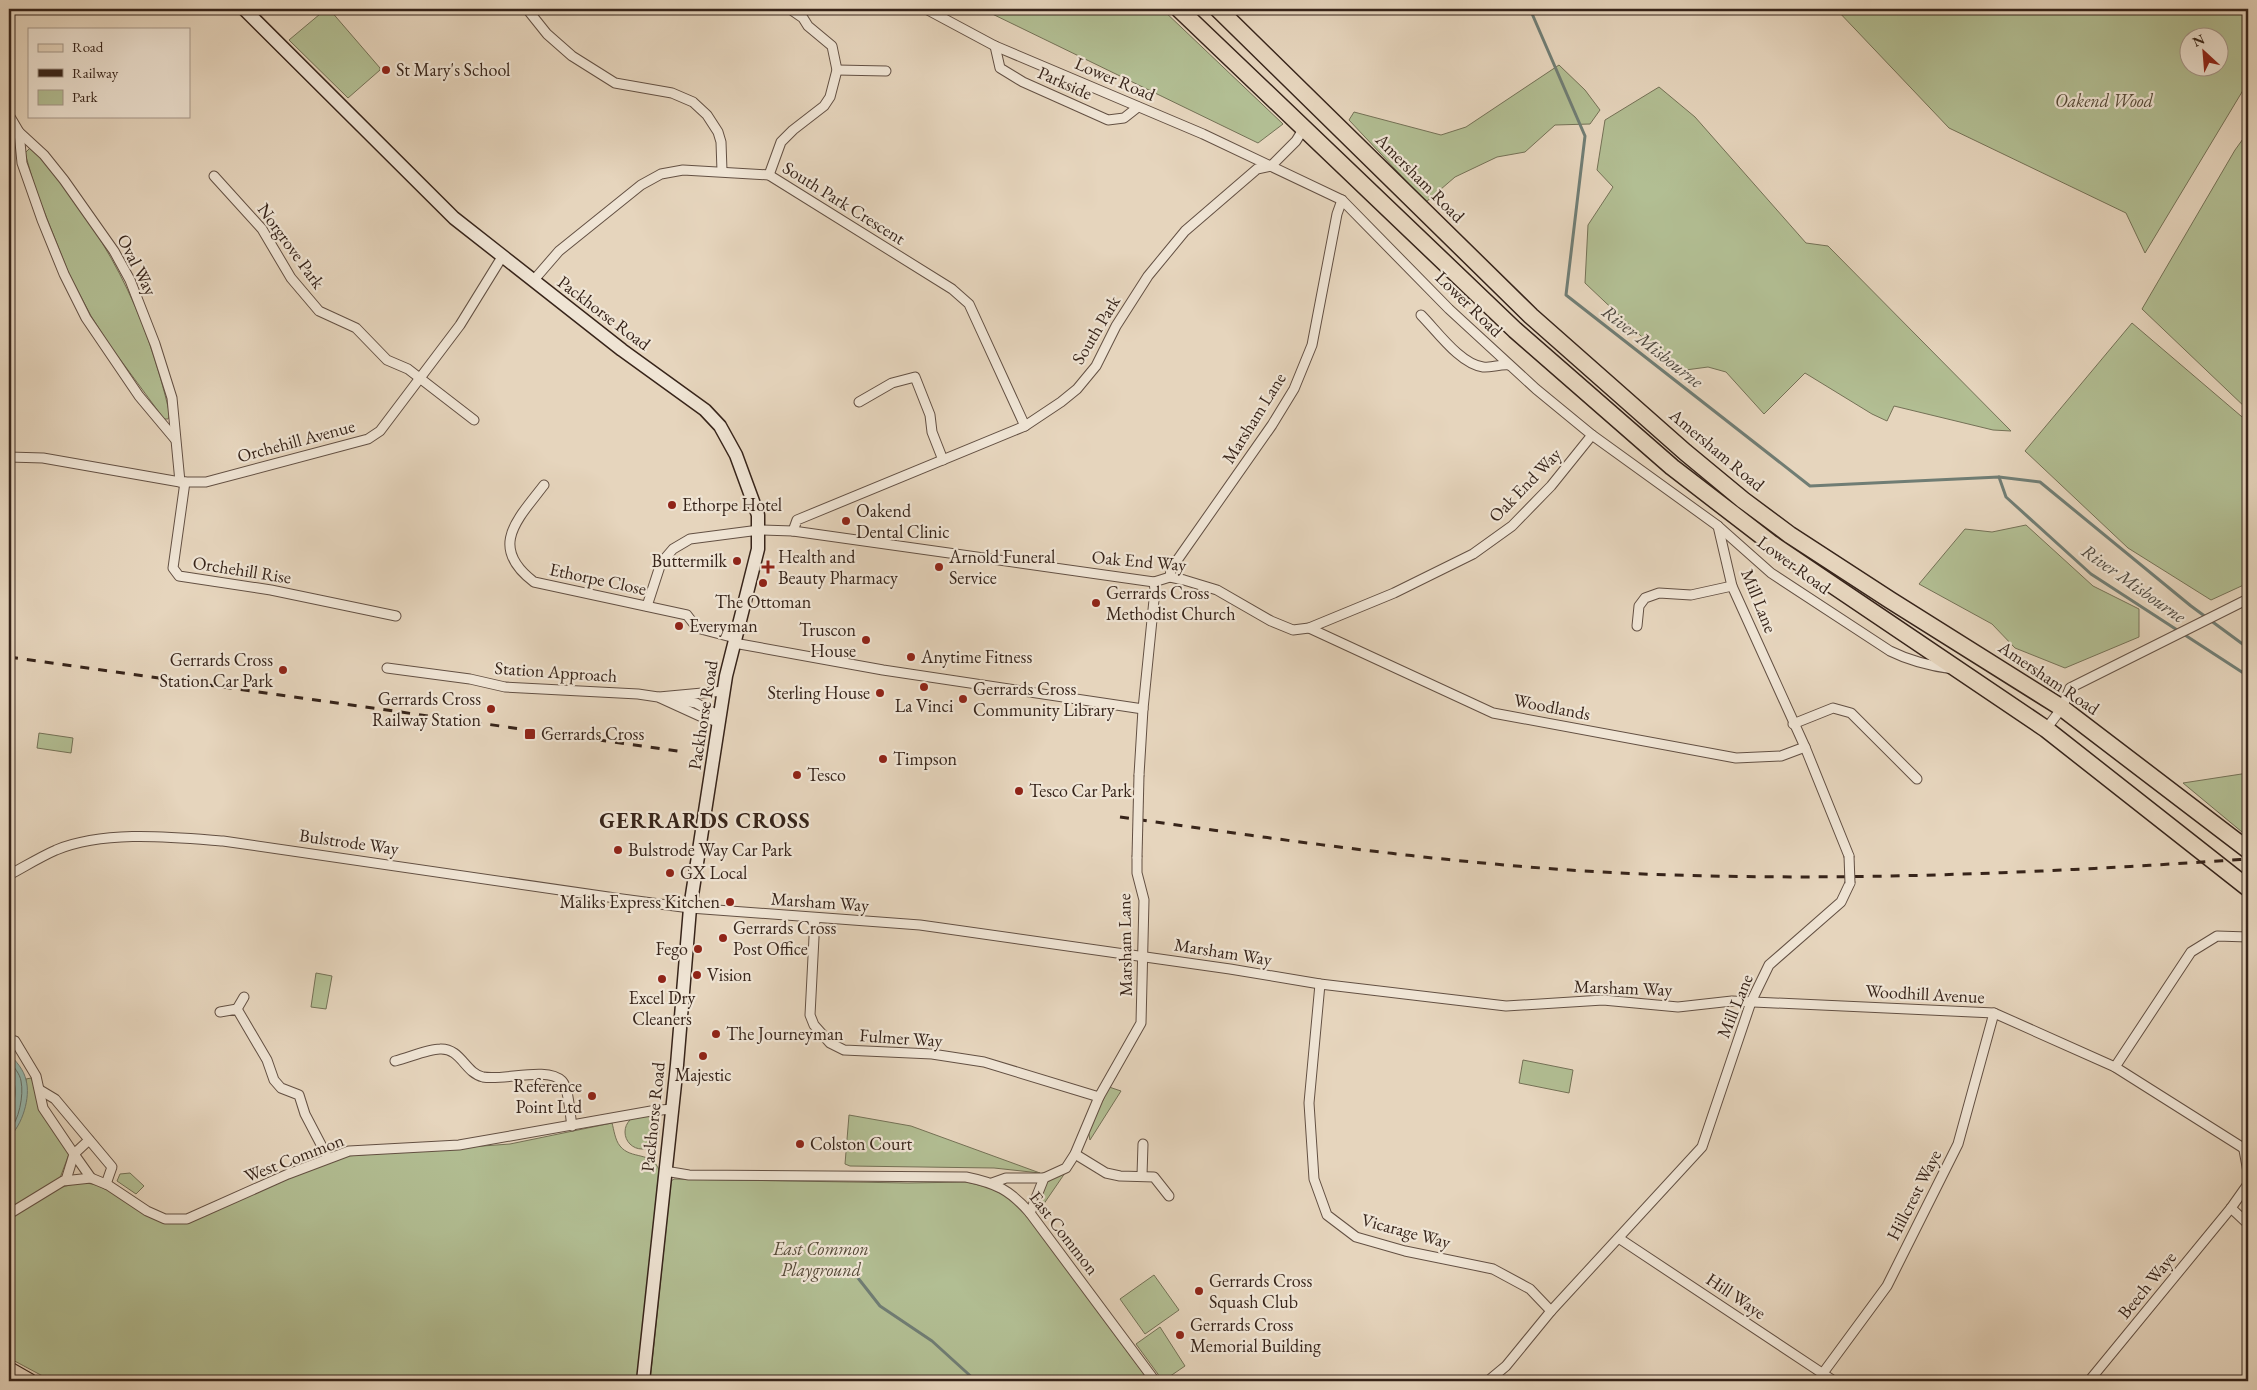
<svg xmlns="http://www.w3.org/2000/svg" width="2257" height="1390" font-family="'EB Garamond',serif">
	<style>
		.green { fill: #b2be93; stroke: #747156; fill-rule: evenodd }
		.water { fill: #96b9b0; stroke: #707d74 }
		.lines { fill: none; stroke-linecap: round; stroke-linejoin: round }
		.shore { stroke: #666e65; stroke-width: 1 }
		.stream { stroke: #707d74; stroke-width: 3 }
		.street-casing { stroke: #635043; stroke-width: 11 }
		.secondary-casing { stroke: #37241a; stroke-width: 15 }
		.primary-casing { stroke: #37241a; stroke-width: 16 }
		.highway-casing { stroke: #37241a; stroke-width: 19 }
		.street { stroke: #efe4d4; stroke-width: 9 }
		.secondary { stroke: #efe4d4; stroke-width: 12 }
		.primary { stroke: #e6d5bd; stroke-width: 14 }
		.highway { stroke: #e6d5bd; stroke-width: 16 }
		.rail { stroke: #37241a; stroke-width: 3; stroke-dasharray: 9 9; stroke-linecap: butt }
		.street-bridge-casing { stroke: #635043; stroke-width: 11; stroke-linecap: butt }
		.street-bridge { stroke: #efe4d4; stroke-width: 9 }
		.poi-dot { fill: #8f2418; stroke: #efe4d4; stroke-width: 2 }
		.labels { text-anchor: middle; stroke-width: 4.5; stroke-linejoin: round; paint-order: stroke }
		.poi-label { font-size: 18px; fill: #37241a; stroke: #efe4d4; text-anchor: start }
		.street-label { font-size: 18px; fill: #37241a; stroke: #efe4d4 }
		.park-label { font-size: 18px; font-style: italic; fill: #564a38; stroke: #efe4d4 }
		.water-label { font-size: 19px; font-style: italic; fill: #4f4940; stroke: #efe4d4 }
		.district-label { font-size: 22px; font-weight: bold; letter-spacing: 1px; fill: #37241a; stroke: #efe4d4 }
	</style>
	<rect width="100%" height="100%" fill="#e6d5bd"/>
	<filter id="stains"><feTurbulence type="fractalNoise" baseFrequency=".004" numOctaves="4"/><feColorMatrix values="0 0 0 0 .2 0 0 0 0 .09 0 0 0 0 .02 0 0 0 .5 -.17"/></filter>
	<radialGradient id="worn" r=".72"><stop offset=".6" stop-color="#630" stop-opacity="0"/><stop offset="1" stop-color="#630" stop-opacity=".3"/></radialGradient>
	<g class="green">
		<polygon points="326,9 330,10 380,68 380,70 348,98 289,40"/>
		<polygon points="982,9 1162,9 1283,124 1258,143"/>
		<path d="M1836,9H2248V82L2145,253L2126,213L1949,128ZM2190,38H2220V68H2190Z"/>
		<polygon points="1559,65 1585,90 1600,110 1590,124 1555,125 1525,152 1497,157 1455,177 1426,202 1349,120 1354,112 1441,135 1466,127"/>
		<polygon points="1659,87 1695,117 1806,243 1828,246 2011,431 1993,430 1894,406 1887,421 1872,414 1805,373 1764,414 1726,372 1708,367 1678,371 1585,283 1588,225 1613,187 1597,170 1605,120"/>
		<polygon points="2248,132 2248,410 2142,309 2235,150"/>
		<path d="M30,148L34,150C106,235 145,307 170,415L168,419H164L111,347L91,316L69,274L36,191L25,153Z"/>
		<polygon points="2132,323 2248,422 2248,583 2211,600 2128,548 2025,451"/>
		<polygon points="2026,525 2093,586 2139,609 2139,637 2065,668 2015,648 1992,624 1919,584 1965,529 1992,532"/>
		<polygon points="39,733 73,738 71,753 37,748"/>
		<polygon points="2248,773 2248,837 2183,783"/>
		<polygon points="316,973 332,976 326,1009 311,1007"/>
		<polygon points="1523,1060 1573,1070 1569,1093 1519,1083"/>
		<path d="M31,1078L69,1154L60,1178L9,1209V1137C22,1126 28,1096 26,1079Z"/>
		<polygon points="1109,1087 1121,1091 1090,1140 1088,1129"/>
		<polygon points="849,1115 911,1126 1040,1173 994,1168 850,1166 845,1164"/>
		<circle cx="642" cy="1132" r="17"/>
		<path d="M612,1123C614,1130 615,1140 620,1146C631,1160 652,1151 659,1170L638,1381H52L9,1358V1222L20,1209L62,1187L82,1182L106,1187L146,1213L188,1223L299,1172L347,1156L510,1144Z"/>
		<polygon points="130,1173 144,1186 136,1194 117,1181 120,1174"/>
		<path d="M1065,1173L1041,1208L1036,1205C1042,1185 1045,1181 1065,1173Z"/>
		<polygon points="674,1179 908,1183 967,1182 990,1188 1009,1198 1024,1212 1149,1381 650,1381 671,1181"/>
		<polygon points="1154,1275 1179,1310 1145,1334 1120,1299"/>
		<polygon points="1160,1327 1185,1366 1163,1381 1136,1344"/>
	</g>
	<path class="water" d="M9,1054C16,1061 24,1070 26,1080C31,1097 22,1126 9,1137Z"/>
	<g class="lines">
		<g class="shore">
			<path d="M9,1061C14,1067 20,1074 21,1081C24,1095 19,1121 9,1131"/>
			<path d="M9,1070C19,1086 15,1102 9,1118"/>
		</g>
		<g class="stream">
			<polyline points="1530,9 1585,136 1566,295 1810,486 1999,477 2040,482 2191,606 2248,648"/>
			<polyline points="1999,477 2006,497 2091,574 2248,676"/>
			<polyline points="858,1278 880,1306 932,1341 976,1381"/>
		</g>
		<defs>
			<g id="street">
				<polyline points="527,9 547,34 572,56 615,83 672,93 693,102 707,115 718,132 721,142 722,171"/>
				<path d="M926,9L995,46L1203,134L1342,200L1449,309L1536,389L1592,435L1718,526L1771,573L1890,651C1910,661 1930,666 1953,669"/>
				<polyline points="995,46 1000,68 1023,82 1108,120 1124,118 1138,107"/>
				<polyline points="837,70 886,71"/>
				<polyline points="9,115 19,132 44,155 64,180 114,251 130,280 155,344 172,398 180,482"/>
				<polyline points="19,132 22,163 42,220 64,274 86,318 139,396 175,439"/>
				<polyline points="769,175 781,142 793,130 824,106 830,97 837,70 832,46 808,26 803,18 790,9"/>
				<polyline points="214,176 262,229 291,278 319,311 356,328 387,360 408,369 474,420"/>
				<polyline points="533,281 559,251 641,185 661,174 683,170 769,175 952,289 969,304 1025,426"/>
				<path d="M1421,315C1437,331 1460,364 1483,367C1489,368 1501,364 1509,365"/>
				<polyline points="859,402 892,383 915,377 930,415 932,432 943,460"/>
				<polyline points="9,457 43,458 180,482 206,482 368,439 380,431 460,325 502,257"/>
				<polyline points="185,482 173,568 179,576 271,590 396,616"/>
				<path d="M544,485C517,520 488,547 534,582L687,615L697,628L735,638"/>
				<polyline points="1718,526 1732,586 1805,747 1849,856"/>
				<polyline points="793,531 797,520 1025,426 1061,402 1077,389 1096,366 1116,326 1148,276 1185,231 1257,169 1271,166 1296,141 1304,128"/>
				<polyline points="1170,577 1171,569 1272,425 1294,389 1312,345 1337,214 1342,200"/>
				<polyline points="647,606 661,563 673,549 690,539 759,530 793,531 1154,582 1170,577 1184,580 1217,590 1271,621 1293,630 1309,628 1394,593 1473,554 1512,526 1551,486 1592,435"/>
				<polyline points="1637,626 1639,606 1645,598 1659,593 1691,595 1732,586"/>
				<polyline points="1309,628 1493,713 1736,758 1781,756 1805,747"/>
				<polyline points="734,643 883,670 1143,709"/>
				<polyline points="387,668 470,679 505,687 638,694 658,697 704,718 719,722"/>
				<polyline points="659,697 724,691"/>
				<polyline points="673,699 696,703 719,716"/>
				<polyline points="1793,724 1833,708 1851,713 1917,779"/>
				<polyline points="2046,729 2062,708 2070,688 2248,599"/>
				<polyline points="1139,775 1143,709 1155,590 1154,582"/>
				<path d="M9,875C24,867 40,857 56,850C105,830 171,837 223,841L622,899L690,908L920,925L1230,969L1320,984L1506,1006L1603,1000L1678,1007L1732,1001L1994,1013L2115,1067L2248,1151"/>
				<polyline points="815,918 810,1015 814,1025 830,1043 844,1050 932,1054 984,1062 1099,1097"/>
				<polyline points="1320,984 1309,1103 1314,1179 1327,1215 1356,1237 1405,1251 1493,1269 1530,1289 1551,1311"/>
				<polyline points="237,1009 244,997"/>
				<polyline points="220,1012 237,1009 267,1060 274,1080 281,1088 299,1095 305,1114 328,1158"/>
				<polyline points="9,1040 15,1041 36,1076 43,1108 74,1154 66,1180"/>
				<path d="M395,1061C408,1058 428,1049 440,1049C461,1048 465,1073 483,1077C504,1081 547,1066 562,1081C569,1088 570,1116 572,1126"/>
				<polyline points="2115,1067 2191,952 2217,936 2248,937"/>
				<polyline points="40,1090 55,1099 112,1167 106,1184"/>
				<polyline points="89,1140 74,1154 91,1178"/>
				<polyline points="2244,1150 2248,1172"/>
				<polyline points="1075,1154 1106,1173 1120,1176 1154,1177 1169,1196"/>
				<path d="M665,1171L689,1175L966,1177C996,1183 1010,1190 1030,1213L1155,1381"/>
				<polyline points="1142,1175 1143,1144"/>
				<polyline points="992,1183 1006,1178 1044,1178"/>
				<polyline points="2231,1208 2248,1224"/>
				<polyline points="1030,1213 1044,1178 1066,1168 1075,1154 1099,1097 1141,1023 1144,900 1137,873 1137,857"/>
				<polyline points="9,1214 63,1181 91,1178 108,1185 147,1211 165,1219 187,1219 288,1174 349,1151 459,1145 651,1111 672,1109"/>
				<polyline points="1620,1239 1834,1381"/>
				<polyline points="1823,1373 1887,1286 1958,1144 1994,1013"/>
				<polyline points="1488,1381 1506,1366 1551,1311 1702,1147 1751,1002 1769,965 1841,902 1850,883"/>
				<polyline points="2089,1381 2231,1208 2248,1184"/>
			</g>
			<polyline id="secondary" points="244,9 454,218 622,350 705,410 720,426 736,455 758,515 758,549 726,676 690,908 677,1065 643,1381"/>
			<polyline id="primary" points="9,1369 30,1381"/>
			<g id="highway">
				<polyline points="1179,9 1515,330 1672,467 1772,544 2046,729 2248,888"/>
				<polyline points="1218,9 1531,316 1685,452 1743,500 1790,535 1890,600 2062,708 2248,850"/>
			</g>
		</defs>
		<use href="#street" class="street-casing"/>
		<use href="#secondary" class="secondary-casing"/>
		<use href="#primary" class="primary-casing"/>
		<use href="#highway" class="highway-casing"/>
		<use href="#street" class="street"/>
		<use href="#secondary" class="secondary"/>
		<use href="#primary" class="primary"/>
		<use href="#highway" class="highway"/>
		<g class="rail">
			<polyline points="9,657 685,752"/>
			<path d="M1120,817C1304,843 1488,870 1674,875C1866,881 2057,872 2248,859"/>
		</g>
		<defs>
			<g id="street-bridge">
				<polyline points="1849,856 1850,883"/>
				<polyline points="1137,857 1139,775"/>
			</g>
		</defs>
		<use href="#street-bridge" class="street-bridge-casing"/>
		<use href="#street-bridge" class="street-bridge"/>
	</g>
	<g class="poi-dot">
		<circle cx="386" cy="70" r="5"/>
		<circle cx="672" cy="505" r="5"/>
		<circle cx="846" cy="521" r="5"/>
		<circle cx="737" cy="561" r="5"/>
		<path d="M765.5 559.5h5v5h5v5h-5v5h-5v-5h-5v-5h5z"/>
		<circle cx="939" cy="567" r="5"/>
		<circle cx="763" cy="583" r="5"/>
		<circle cx="1096" cy="603" r="5"/>
		<circle cx="679" cy="626" r="5"/>
		<circle cx="866" cy="640" r="5"/>
		<circle cx="911" cy="657" r="5"/>
		<circle cx="283" cy="670" r="5"/>
		<circle cx="924" cy="687" r="5"/>
		<circle cx="880" cy="693" r="5"/>
		<circle cx="963" cy="699" r="5"/>
		<circle cx="491" cy="709" r="5"/>
		<rect x="524" y="728" width="12" height="12" rx="2.5"/>
		<circle cx="883" cy="759" r="5"/>
		<circle cx="797" cy="775" r="5"/>
		<circle cx="1019" cy="791" r="5"/>
		<circle cx="618" cy="850" r="5"/>
		<circle cx="670" cy="873" r="5"/>
		<circle cx="730" cy="902" r="5"/>
		<circle cx="723" cy="938" r="5"/>
		<circle cx="698" cy="949" r="5"/>
		<circle cx="697" cy="975" r="5"/>
		<circle cx="662" cy="979" r="5"/>
		<circle cx="716" cy="1034" r="5"/>
		<circle cx="703" cy="1056" r="5"/>
		<circle cx="592" cy="1096" r="5"/>
		<circle cx="800" cy="1144" r="5"/>
		<circle cx="1199" cy="1291" r="5"/>
		<circle cx="1180" cy="1335" r="5"/>
	</g>
	<g class="labels">
		<g class="poi-label">
			<text x="396" y="76">St Mary's School</text>
			<text x="682" y="511">Ethorpe Hotel</text>
			<text x="856" y="517">Oakend<tspan x="856" dy="21">Dental Clinic</tspan></text>
			<text x="778" y="563">Health and<tspan x="778" dy="21">Beauty Pharmacy</tspan></text>
			<text x="949" y="563">Arnold Funeral<tspan x="949" dy="21">Service</tspan></text>
			<text x="727" y="567" text-anchor="end">Buttermilk</text>
			<text x="1106" y="599">Gerrards Cross<tspan x="1106" dy="21">Methodist Church</tspan></text>
			<text x="763" y="608" text-anchor="middle">The Ottoman</text>
			<text x="689" y="632">Everyman</text>
			<text x="856" y="636" text-anchor="end">Truscon<tspan x="856" dy="21">House</tspan></text>
			<text x="921" y="663">Anytime Fitness</text>
			<text x="273" y="666" text-anchor="end">Gerrards Cross<tspan x="273" dy="21">Station Car Park</tspan></text>
			<text x="973" y="695">Gerrards Cross<tspan x="973" dy="21">Community Library</tspan></text>
			<text x="870" y="699" text-anchor="end">Sterling House</text>
			<text x="481" y="705" text-anchor="end">Gerrards Cross<tspan x="481" dy="21">Railway Station</tspan></text>
			<text x="924" y="712" text-anchor="middle">La Vinci</text>
			<text x="541" y="740">Gerrards Cross</text>
			<text x="893" y="765">Timpson</text>
			<text x="807" y="781">Tesco</text>
			<text x="1029" y="797">Tesco Car Park</text>
			<text x="628" y="856">Bulstrode Way Car Park</text>
			<text x="680" y="879">GX Local</text>
			<text x="720" y="908" text-anchor="end">Maliks Express Kitchen</text>
			<text x="733" y="934">Gerrards Cross<tspan x="733" dy="21">Post Office</tspan></text>
			<text x="688" y="955" text-anchor="end">Fego</text>
			<text x="707" y="981">Vision</text>
			<text x="662" y="1004" text-anchor="middle">Excel Dry<tspan x="662" dy="21">Cleaners</tspan></text>
			<text x="726" y="1040">The Journeyman</text>
			<text x="703" y="1081" text-anchor="middle">Majestic</text>
			<text x="582" y="1092" text-anchor="end">Reference<tspan x="582" dy="21">Point Ltd</tspan></text>
			<text x="810" y="1150">Colston Court</text>
			<text x="1209" y="1287">Gerrards Cross<tspan x="1209" dy="21">Squash Club</tspan></text>
			<text x="1190" y="1331">Gerrards Cross<tspan x="1190" dy="21">Memorial Building</tspan></text>
		</g>
		<g class="street-label">
			<text transform="translate(1115 79) rotate(23)" y="6">Lower Road</text>
			<text transform="translate(1065 83) rotate(24)" y="6">Parkside</text>
			<text transform="translate(1420 178) rotate(45)" y="6">Amersham Road</text>
			<text transform="translate(844 203) rotate(32)" y="6">South Park Crescent</text>
			<text transform="translate(291 246) rotate(54)" y="6">Norgrove Park</text>
			<text transform="translate(137 265) rotate(63)" y="6">Oval Way</text>
			<text transform="translate(1469 304) rotate(44)" y="6">Lower Road</text>
			<text transform="translate(604 313) rotate(37)" y="6">Packhorse Road</text>
			<text transform="translate(1096 330) rotate(-59)" y="6">South Park</text>
			<text transform="translate(1254 418) rotate(-58)" y="6">Marsham Lane</text>
			<text transform="translate(296 441) rotate(-15)" y="6">Orchehill Avenue</text>
			<text transform="translate(1717 450) rotate(40)" y="6">Amersham Road</text>
			<text transform="translate(1525 485) rotate(-46)" y="6">Oak End Way</text>
			<text transform="translate(1139 561) rotate(5)" y="6">Oak End Way</text>
			<text transform="translate(1794 565) rotate(36)" y="6">Lower Road</text>
			<text transform="translate(242 570) rotate(9)" y="6">Orchehill Rise</text>
			<text transform="translate(598 579) rotate(12)" y="6">Ethorpe Close</text>
			<text transform="translate(1759 601) rotate(68)" y="6">Mill Lane</text>
			<text transform="translate(556 672) rotate(4)" y="6">Station Approach</text>
			<text transform="translate(2049 678) rotate(34)" y="6">Amersham Road</text>
			<text transform="translate(1552 707) rotate(11)" y="6">Woodlands</text>
			<text transform="translate(703 715) rotate(-81)" y="6">Packhorse Road</text>
			<text transform="translate(349 842) rotate(8)" y="6">Bulstrode Way</text>
			<text transform="translate(820 902) rotate(4)" y="6">Marsham Way</text>
			<text transform="translate(1125 945) rotate(-91)" y="6">Marsham Lane</text>
			<text transform="translate(1223 952) rotate(9)" y="6">Marsham Way</text>
			<text transform="translate(1623 988) rotate(2)" y="6">Marsham Way</text>
			<text transform="translate(1925 994) rotate(3)" y="6">Woodhill Avenue</text>
			<text transform="translate(1735 1006) rotate(-68)" y="6">Mill Lane</text>
			<text transform="translate(901 1038) rotate(4)" y="6">Fulmer Way</text>
			<text transform="translate(653 1117) rotate(-84)" y="6">Packhorse Road</text>
			<text transform="translate(294 1158) rotate(-21)" y="6">West Common</text>
			<text transform="translate(1914 1195) rotate(-63)" y="6">Hillcrest Waye</text>
			<text transform="translate(1406 1231) rotate(15)" y="6">Vicarage Way</text>
			<text transform="translate(1064 1233) rotate(52)" y="6">East Common</text>
			<text transform="translate(2147 1285) rotate(-51)" y="6">Beech Waye</text>
			<text transform="translate(1736 1296) rotate(34)" y="6">Hill Waye</text>
		</g>
		<g class="park-label">
			<text x="2104" y="107">Oakend Wood</text>
			<text x="821" y="1255">East Common<tspan x="821" dy="21">Playground</tspan></text>
		</g>
		<g class="water-label">
			<text transform="translate(1653 346) rotate(38)" y="7">River Misbourne</text>
			<text transform="translate(2134 583) rotate(35)" y="7">River Misbourne</text>
		</g>
		<g class="district-label">
			<text x="705" y="828">GERRARDS CROSS</text>
		</g>
	</g>
	<rect width="2257" height="1390" fill="none" stroke="#e6d5bd" stroke-width="30"/>
	<rect x="10" y="10" width="2237" height="1370" fill="none" stroke="#37241a" stroke-width="2.5"/>
	<rect x="15" y="15" width="2227" height="1360" fill="none" stroke="#37241a"/>
	<rect x="28" y="28" width="162" height="90" fill="#efe4d4" stroke="#a5978a"/>
	<rect x="38" y="44" width="25" height="8" fill="#e6d5bd" stroke="#a5978a"/>
	<text x="72" y="52" font-size="15" fill="#37241a">Road</text>
	<rect x="38" y="69" width="25" height="8" fill="#37241a" stroke="#a5978a"/>
	<text x="72" y="78" font-size="15" fill="#37241a">Railway</text>
	<rect x="38" y="90" width="25" height="15" fill="#b2be93" stroke="#a5978a"/>
	<text x="72" y="102" font-size="15" fill="#37241a">Park</text>
	<g transform="translate(2204 52) rotate(334)"><circle r="24" fill="#efe4d4" stroke="#a5978a"/>
	<path d="M0-4L9 19L0 12L-9 19Z" fill="#8f2418"/>
	<text y="-8" font-size="14" font-weight="bold" text-anchor="middle" fill="#37241a">N</text>
	</g>
	<rect width="100%" height="100%" filter="url(#stains)"/>
	<rect width="100%" height="100%" fill="url(#worn)"/>
</svg>
